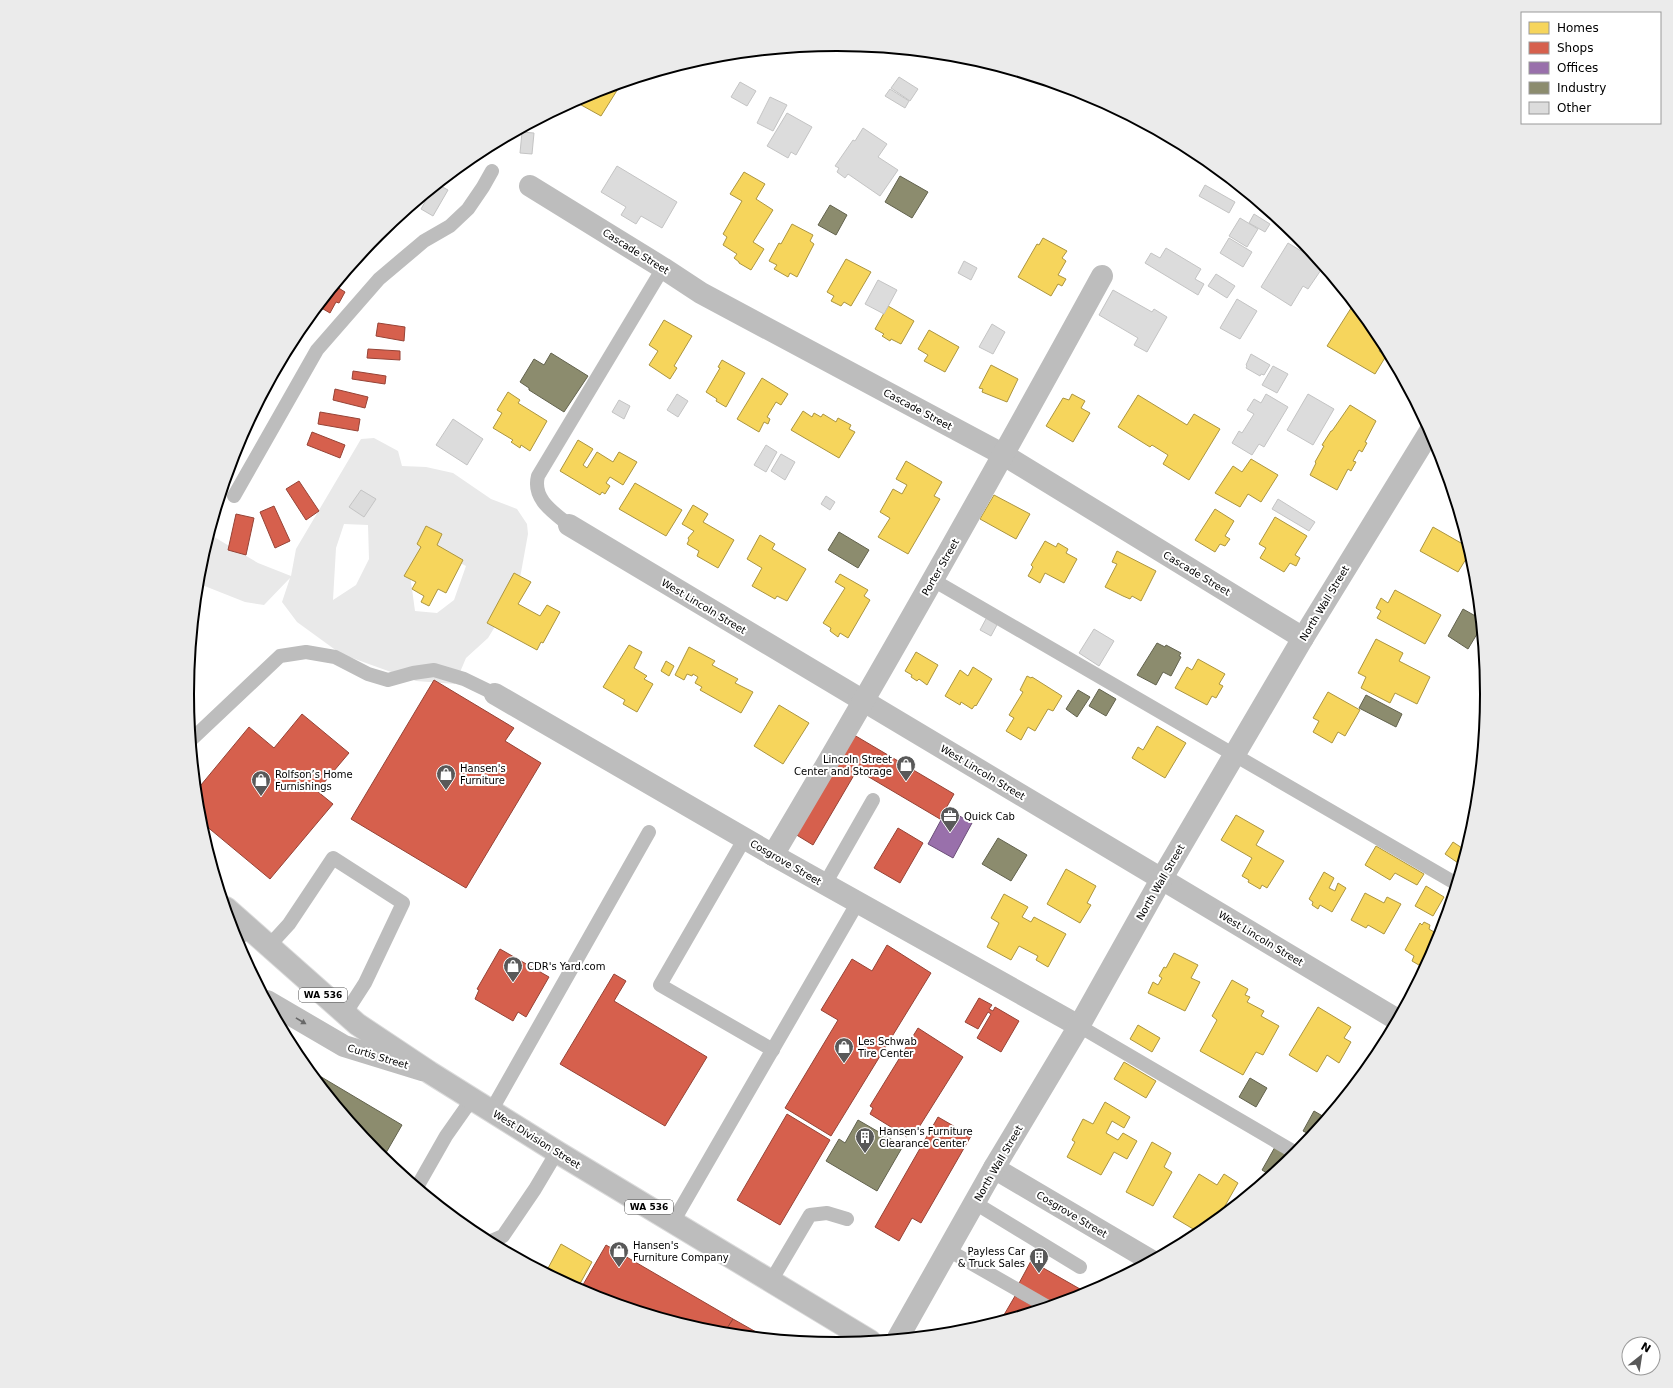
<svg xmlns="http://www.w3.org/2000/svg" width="1673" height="1388" font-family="'DejaVu Sans',sans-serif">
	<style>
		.green { fill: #e9e9e9; fill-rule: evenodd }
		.homes { fill: #f6d55c; stroke: #ac9540 }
		.shops { fill: #d6604d; stroke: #964336 }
		.offices { fill: #9970ab; stroke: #6b4e78 }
		.industry { fill: #8c8c6e; stroke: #62624d }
		.building { fill: #dcdcdc; stroke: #c4c4c4 }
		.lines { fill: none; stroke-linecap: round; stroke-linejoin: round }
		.primary-casing { stroke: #dbdbdb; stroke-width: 24 }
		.service { stroke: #bdbdbd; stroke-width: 14 }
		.minor { stroke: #bdbdbd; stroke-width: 22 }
		.primary { stroke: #bdbdbd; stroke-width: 22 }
		.oneway { fill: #686868 }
		.labels { text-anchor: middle; stroke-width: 4; stroke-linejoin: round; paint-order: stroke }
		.shield { fill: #fff; stroke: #4c4c4c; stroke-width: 1 }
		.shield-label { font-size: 9px; font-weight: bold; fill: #000 }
		.street-label { font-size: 10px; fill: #000; stroke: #fff }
		.poi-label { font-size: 10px; fill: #000; stroke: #fff; text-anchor: start }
		.rim { fill: none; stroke: #000; stroke-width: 2 }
	</style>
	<rect width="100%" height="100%" fill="#fff"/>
	<path class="green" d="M374,438L398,451L402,466L426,467L453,473L491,499L517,509L527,524L528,534L518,589L488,638L466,658L455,684L416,681L341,654L297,622L282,602L290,578L264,605L245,602L197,583L199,567L209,534L258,563L291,576L296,549L361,439ZM344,524L368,525L369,559L356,585L333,600L336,548ZM427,546L466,566L454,600L437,613L415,611L409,567Z"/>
	<g class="homes">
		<polygon points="621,84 601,116 574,101 588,93"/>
		<polygon points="744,172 765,184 756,199 773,210 753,242 764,249 751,270 739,263 739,262 734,258 737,254 723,245 727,237 723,234 742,201 730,194"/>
		<polygon points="792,224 813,235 810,241 814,244 797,277 790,273 788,277 774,269 777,265 769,261 779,243 781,244"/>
		<polygon points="1043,238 1067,251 1062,258 1066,261 1058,275 1066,279 1062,286 1058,284 1051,296 1018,277 1037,244 1039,245"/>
		<polygon points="846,259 871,272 851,306 844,302 841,306 831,301 834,296 827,292"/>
		<polygon points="1353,305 1369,323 1366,328 1379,337 1383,344 1379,351 1386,356 1375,374 1327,346"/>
		<polygon points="888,306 914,321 901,344 891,339 890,341 882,336 884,334 875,329"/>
		<polygon points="664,320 692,336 674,366 677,368 670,379 649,365 658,351 649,345"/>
		<polygon points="929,330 959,347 945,372 924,361 928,355 918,349"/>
		<polygon points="722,360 745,373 726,407 716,401 717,399 706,392 720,368 718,367"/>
		<polygon points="991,365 1018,379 1007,402 982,392 983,389 979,388"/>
		<polygon points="762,378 788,394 781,405 776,402 767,417 770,419 768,424 764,422 759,432 737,419"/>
		<polygon points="508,392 520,400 518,403 547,421 530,451 521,445 520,448 511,442 513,440 493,428 502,413 497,410"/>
		<polygon points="1072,394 1085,401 1081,408 1090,413 1073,442 1046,426 1063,398 1069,400"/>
		<polygon points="1138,395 1187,425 1194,414 1220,429 1189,480 1163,464 1168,455 1152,445 1150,447 1118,427"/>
		<polygon points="1350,405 1376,421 1365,442 1367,443 1362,452 1359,450 1353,461 1356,462 1351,471 1348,469 1337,490 1310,475 1316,463 1315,462 1324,446 1322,445 1331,431 1332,431"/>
		<polygon points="803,411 812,417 814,413 821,417 823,414 836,422 838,418 851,425 849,429 855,432 839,458 791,430"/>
		<polygon points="578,440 593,449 583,465 587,468 597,452 613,462 619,452 637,462 623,485 610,477 606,483 610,486 605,494 602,492 600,495 560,471"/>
		<polygon points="1251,459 1278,475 1261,502 1248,494 1240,507 1215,493 1233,466 1242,472"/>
		<polygon points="906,461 942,482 934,496 940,499 908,554 878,537 890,518 880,512 893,489 902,494 907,485 896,479"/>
		<polygon points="635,483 682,510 666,536 619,509"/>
		<polygon points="994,495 1030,514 1016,539 980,519"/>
		<polygon points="693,505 708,514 703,522 734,540 718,568 697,556 699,551 687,544 689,540 688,538 694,531 682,524"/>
		<polygon points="1215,509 1234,521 1225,536 1230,539 1225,546 1220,544 1215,552 1195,540"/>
		<polygon points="1275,517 1307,536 1295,555 1300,558 1296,566 1290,563 1284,572 1260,558 1266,548 1259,544"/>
		<polygon points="426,526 442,534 437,545 463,560 446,593 438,589 429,606 421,602 424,596 412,589 416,582 404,576 421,547 417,544"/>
		<polygon points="1433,527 1468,547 1471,557 1469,561 1466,559 1458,572 1420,551"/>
		<polygon points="760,535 775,544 772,549 806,569 787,601 777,596 775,599 752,586 762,568 747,559"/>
		<polygon points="1045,541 1056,547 1058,543 1068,549 1066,553 1077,559 1064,583 1045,573 1040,583 1028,576 1033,567 1031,565"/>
		<polygon points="1117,551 1156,571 1141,601 1132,596 1130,599 1123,596 1105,587 1117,564 1112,562"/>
		<polygon points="514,573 531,582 518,604 540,616 547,605 560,612 543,643 541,642 537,650 487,623"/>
		<polygon points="840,574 868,590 864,596 870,600 848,638 840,633 838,637 830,631 831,628 823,623 845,588 835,582"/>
		<polygon points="1395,590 1441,615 1425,644 1377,618 1381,611 1376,608 1381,598 1388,603"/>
		<polygon points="1376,639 1403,653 1399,661 1430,677 1417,704 1395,693 1390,703 1361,688 1366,677 1358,673"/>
		<polygon points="629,645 642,652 634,668 647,676 644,679 653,684 637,712 623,704 625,700 603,687"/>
		<polygon points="689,647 715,661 712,665 738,679 735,683 753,692 741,713 700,690 702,687 695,683 698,677 693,674 692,676 687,674 684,680 675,675"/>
		<polygon points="916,652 938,665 927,685 919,679 917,681 911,677 912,675 905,671"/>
		<polygon points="1198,659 1225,674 1219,684 1223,686 1216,698 1212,696 1207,705 1175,688 1187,667 1192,670"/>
		<polygon points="666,661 674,666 669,676 661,671"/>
		<polygon points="973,667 992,679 976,706 975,705 972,709 961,702 960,705 945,696 960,670 968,676"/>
		<polygon points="1027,676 1031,678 1032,677 1062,696 1053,711 1048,709 1035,731 1028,727 1021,740 1006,731 1014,718 1009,715 1023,692 1020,690"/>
		<polygon points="1328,692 1360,710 1345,736 1338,732 1332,743 1313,732 1319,721 1313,718"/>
		<polygon points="779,705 809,723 783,764 754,746"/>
		<polygon points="1157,726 1186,743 1165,778 1132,758 1138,747 1143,750"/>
		<polygon points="1236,815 1264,831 1256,845 1284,861 1267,888 1262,885 1260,889 1248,882 1249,880 1242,876 1252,858 1221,840"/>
		<polygon points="1453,842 1465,850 1461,865 1445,854"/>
		<polygon points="1376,846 1424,874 1417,885 1395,873 1390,880 1365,865"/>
		<polygon points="1066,869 1096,886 1087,903 1091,905 1080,923 1047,904"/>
		<polygon points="1324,872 1334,878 1329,888 1335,891 1338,883 1346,888 1332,912 1320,905 1318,909 1312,905 1313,902 1309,899"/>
		<polygon points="1426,886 1444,897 1433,916 1415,906"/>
		<polygon points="1365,893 1384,903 1387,897 1401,904 1384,934 1368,925 1366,928 1351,920"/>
		<polygon points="1004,894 1028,907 1022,917 1031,922 1034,917 1066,934 1048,967 1036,960 1038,956 1019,946 1011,960 987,947 999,923 991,918"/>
		<polygon points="1424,922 1430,925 1429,929 1439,935 1437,943 1424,968 1412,961 1414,956 1405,950 1420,923 1422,925"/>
		<polygon points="1174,953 1198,965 1191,978 1200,982 1185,1011 1148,993 1153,982 1158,985 1162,978 1159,976 1164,967 1166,968"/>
		<polygon points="1232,980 1248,989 1245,995 1250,997 1247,1002 1264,1011 1261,1016 1279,1026 1263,1055 1256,1052 1243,1075 1200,1051 1217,1020 1212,1016"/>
		<polygon points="1318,1007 1351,1027 1344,1038 1351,1042 1339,1063 1327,1055 1317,1072 1289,1055"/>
		<polygon points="1138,1025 1160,1038 1152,1052 1130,1039"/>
		<polygon points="1124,1062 1156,1081 1146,1098 1114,1079"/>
		<polygon points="1105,1102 1130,1117 1124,1128 1112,1121 1106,1133 1118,1140 1123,1133 1137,1141 1127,1159 1114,1152 1101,1175 1067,1157 1075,1142 1072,1140 1083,1119 1093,1124"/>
		<polygon points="1152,1142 1171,1153 1164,1167 1172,1172 1153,1206 1126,1192"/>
		<polygon points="1199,1174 1217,1185 1224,1174 1238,1183 1218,1218 1200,1233 1173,1217"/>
		<polygon points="561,1244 592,1262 577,1289 546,1272"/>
	</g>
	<g class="shops">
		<polygon points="337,287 345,292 339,303 336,302 330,313 318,306 331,290 334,292"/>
		<polygon points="378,323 405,327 404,341 376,336"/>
		<polygon points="368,349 400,351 400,360 367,358"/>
		<polygon points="353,371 386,376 385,384 352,379"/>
		<polygon points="335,389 368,397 365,408 333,400"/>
		<polygon points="320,412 360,419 358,431 318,424"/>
		<polygon points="312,432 345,445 340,458 307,445"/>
		<polygon points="299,481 319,511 306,520 286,489"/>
		<polygon points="274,506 290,541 275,548 260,512"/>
		<polygon points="236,514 254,518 246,555 228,550"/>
		<polygon points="434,680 514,728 505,741 541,763 466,888 351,819"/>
		<polygon points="302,714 349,753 317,791 333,804 270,879 199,820 196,791 249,727 274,748"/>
		<polygon points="849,732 954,794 940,819 857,770 813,845 790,831"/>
		<polygon points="898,828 923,843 900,883 874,868"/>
		<polygon points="887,945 931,973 831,1136 785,1108 838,1020 821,1010 852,959 872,971"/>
		<polygon points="500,949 549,977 526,1017 518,1012 513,1021 475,999 479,990 477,989"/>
		<polygon points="614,974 626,981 614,1001 707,1057 665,1126 560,1064"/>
		<polygon points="979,998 992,1005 989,1009 993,1011 995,1007 1019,1021 1001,1052 977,1038 991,1014 988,1012 978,1029 965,1022"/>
		<polygon points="918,1028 963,1057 916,1132 911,1130 907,1137 870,1114 873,1108 870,1106"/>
		<polygon points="787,1114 830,1140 780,1225 737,1200"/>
		<polygon points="938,1117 971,1136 921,1223 912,1218 899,1241 875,1227"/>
		<polygon points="606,1245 733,1319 724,1333 709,1331 588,1294 580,1290"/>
		<polygon points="1031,1261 1080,1289 1075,1298 1050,1305 1017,1287"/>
		<polygon points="1015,1296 1035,1307 1033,1310 1001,1320"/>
		<polygon points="733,1319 765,1337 724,1333"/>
	</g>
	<polygon class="offices" points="947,809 972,823 953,858 928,844"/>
	<g class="industry">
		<polygon points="900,176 928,192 912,218 885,202"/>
		<polygon points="830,205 847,215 836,235 818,225"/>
		<polygon points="551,353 588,376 564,412 529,390 529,388 520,382 534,359 544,365"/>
		<polygon points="839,532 869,550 858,568 828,550"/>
		<polygon points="1463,609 1479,618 1480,629 1468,649 1448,636"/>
		<polygon points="1157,643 1165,647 1166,645 1181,653 1179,656 1181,657 1171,676 1163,672 1156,685 1137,675"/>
		<polygon points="1099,689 1116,699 1106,716 1089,706"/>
		<polygon points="1078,690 1090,697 1077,717 1066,709"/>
		<polygon points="1366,695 1402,714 1396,727 1359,708"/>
		<polygon points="998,838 1027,855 1011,881 982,864"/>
		<polygon points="318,1075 402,1125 383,1158 377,1153 316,1079"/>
		<polygon points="1250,1078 1267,1088 1256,1107 1239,1097"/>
		<polygon points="1314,1111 1326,1118 1311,1135 1303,1131"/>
		<polygon points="858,1120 903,1146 877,1191 826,1161 839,1139 845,1143"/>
		<polygon points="1275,1147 1292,1157 1270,1175 1262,1170"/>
	</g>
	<g class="building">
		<polygon points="899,77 918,89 910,101 891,88"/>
		<polygon points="740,82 756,91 747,106 731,97"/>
		<polygon points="890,89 909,101 905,108 885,96"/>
		<polygon points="770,97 787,105 773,131 757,123"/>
		<polygon points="787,113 812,127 796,155 791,152 788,158 767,146"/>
		<polygon points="863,128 887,144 878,157 898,170 880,196 848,174 845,178 837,172 839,168 835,166 853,140 855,141"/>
		<polygon points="522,132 534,133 532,154 520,153"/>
		<polygon points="617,166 677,202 662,228 641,216 636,224 621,215 626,207 601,192"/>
		<polygon points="439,185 448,190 433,216 421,209 430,193 433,195"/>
		<polygon points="1205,185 1235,202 1229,213 1199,196"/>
		<polygon points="1254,214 1270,224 1265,232 1249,223"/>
		<polygon points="1240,218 1258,229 1247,247 1229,236"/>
		<polygon points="1229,238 1252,252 1243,267 1220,253"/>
		<polygon points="1288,243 1318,261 1323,267 1308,289 1303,286 1291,306 1261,287"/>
		<polygon points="1166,248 1201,269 1195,279 1204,284 1198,295 1145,263 1151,253 1160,258"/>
		<polygon points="964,261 977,268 971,280 958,273"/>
		<polygon points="1216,274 1235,286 1227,298 1208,286"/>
		<polygon points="878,280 897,290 884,314 865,304"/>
		<polygon points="1113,290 1152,312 1154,309 1167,317 1147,352 1134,345 1138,338 1099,315"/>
		<polygon points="1237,299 1257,311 1240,339 1220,328"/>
		<polygon points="992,324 1005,332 993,354 979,347"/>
		<polygon points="1251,354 1270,365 1264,375 1261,374 1260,376 1246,368 1247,366 1246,365"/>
		<polygon points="1273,366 1288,374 1277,393 1262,385"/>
		<polygon points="677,394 688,401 678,417 667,410"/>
		<polygon points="1266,394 1288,407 1264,447 1259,444 1252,455 1232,443 1239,431 1242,433 1254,414 1247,410 1254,399 1261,403"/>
		<polygon points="1308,394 1334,409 1313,445 1287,430"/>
		<polygon points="619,400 630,406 624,419 612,412"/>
		<polygon points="453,419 483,439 467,465 436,445"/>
		<polygon points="766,445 777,452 766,472 754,465"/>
		<polygon points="781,454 795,462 785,480 771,471"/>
		<polygon points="361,490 376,499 364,517 349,507"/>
		<polygon points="826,496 835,502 830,510 821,504"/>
		<polygon points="1278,499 1315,522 1309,531 1272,509"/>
		<polygon points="987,617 998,623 991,636 980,630"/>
		<polygon points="1094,629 1114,641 1099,666 1079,653"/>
	</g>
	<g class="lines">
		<defs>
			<polyline id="primary" points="226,908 357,1024 429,1072 557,1152 870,1341"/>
		</defs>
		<use href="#primary" class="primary-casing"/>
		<g class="service">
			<polyline points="234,496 317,350 379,279 424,241 450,226 468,209 483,187 492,171"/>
			<path d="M569,525C553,512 532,499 538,476L663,268"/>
			<polyline points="933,580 1455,883"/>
			<polyline points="191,740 280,656 306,652 335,657 368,674 388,680 413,673 434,670 464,679 495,694"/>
			<polyline points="745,838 660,985 773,1050"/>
			<polyline points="825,884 873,800"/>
			<polyline points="268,947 289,924 333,858 403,903 365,983 345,1014"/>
			<polyline points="1079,1026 1296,1153"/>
			<polyline points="491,1111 649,832"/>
			<polyline points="417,1187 446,1136 472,1099"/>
			<polyline points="975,1203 1080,1267"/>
			<polyline points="673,1222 858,902"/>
			<polyline points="489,1242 503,1236 535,1189 557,1152"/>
			<polyline points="948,1250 1046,1306"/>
			<polyline points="771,1281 810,1215 827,1213 847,1219"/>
		</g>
		<g class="minor">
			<polyline points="530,186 663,268 701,293 1004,455 1303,638"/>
			<polyline points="569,525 1396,1019"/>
			<polyline points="495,694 773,855 1079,1026"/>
			<path d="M773,855C887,664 995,471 1102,276"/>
			<polyline points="234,937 246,927"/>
			<polyline points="267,1001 344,1046 422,1070"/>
			<polyline points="994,1168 1150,1260"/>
			<polyline points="898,1338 994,1168 1079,1026 1162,878 1303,638 1430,431"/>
		</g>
		<use href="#primary" class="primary"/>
	</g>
	<defs><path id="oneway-solid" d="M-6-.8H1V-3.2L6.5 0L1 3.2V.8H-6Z"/></defs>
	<use class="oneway" href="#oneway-solid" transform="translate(301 1021) rotate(31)"/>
	<defs>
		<symbol id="shop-pin" viewBox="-11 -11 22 30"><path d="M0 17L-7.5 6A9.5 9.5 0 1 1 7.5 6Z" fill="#595959" stroke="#fff"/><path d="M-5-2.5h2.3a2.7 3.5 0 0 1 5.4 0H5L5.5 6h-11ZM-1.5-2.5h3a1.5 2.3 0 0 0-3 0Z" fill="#fff"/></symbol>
		<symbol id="office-pin" viewBox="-11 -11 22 30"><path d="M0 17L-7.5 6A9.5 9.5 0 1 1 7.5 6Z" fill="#595959" stroke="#fff"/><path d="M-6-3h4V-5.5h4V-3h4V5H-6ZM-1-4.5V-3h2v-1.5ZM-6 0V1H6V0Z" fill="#fff"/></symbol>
		<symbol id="building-pin" viewBox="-11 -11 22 30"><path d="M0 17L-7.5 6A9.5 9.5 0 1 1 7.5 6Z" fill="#595959" stroke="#fff"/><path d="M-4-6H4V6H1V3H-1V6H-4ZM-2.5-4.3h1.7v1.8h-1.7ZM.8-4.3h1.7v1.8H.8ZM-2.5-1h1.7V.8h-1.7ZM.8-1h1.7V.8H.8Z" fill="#fff"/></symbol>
	</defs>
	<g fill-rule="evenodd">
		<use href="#shop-pin" x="895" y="754" width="22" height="30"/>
		<use href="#shop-pin" x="435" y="763" width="22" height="30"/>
		<use href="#shop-pin" x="250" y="769" width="22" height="30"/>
		<use href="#office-pin" x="939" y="805" width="22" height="30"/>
		<use href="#shop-pin" x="502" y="955" width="22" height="30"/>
		<use href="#shop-pin" x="833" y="1036" width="22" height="30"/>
		<use href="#building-pin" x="854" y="1126" width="22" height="30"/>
		<use href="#shop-pin" x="608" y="1240" width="22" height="30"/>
		<use href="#building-pin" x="1028" y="1246" width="22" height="30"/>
	</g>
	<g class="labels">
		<g class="shield">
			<rect x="299" y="988" width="48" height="14" rx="3"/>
			<rect x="625" y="1200" width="48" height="14" rx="3"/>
		</g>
		<g class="shield-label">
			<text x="323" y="998">WA 536</text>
			<text x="649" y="1210">WA 536</text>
		</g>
		<g class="street-label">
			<text transform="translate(636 251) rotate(32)" y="4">Cascade Street</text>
			<text transform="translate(918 409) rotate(28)" y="4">Cascade Street</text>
			<text transform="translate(940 567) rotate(-60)" y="4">Porter Street</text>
			<text transform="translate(1197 573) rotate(31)" y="4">Cascade Street</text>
			<text transform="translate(1324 603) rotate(-59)" y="4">North Wall Street</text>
			<text transform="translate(704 606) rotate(31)" y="4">West Lincoln Street</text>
			<text transform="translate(983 772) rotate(31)" y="4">West Lincoln Street</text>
			<text transform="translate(786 862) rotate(30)" y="4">Cosgrove Street</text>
			<text transform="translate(1160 882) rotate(-60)" y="4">North Wall Street</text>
			<text transform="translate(1261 938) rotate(31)" y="4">West Lincoln Street</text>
			<text transform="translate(378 1056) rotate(17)" y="4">Curtis Street</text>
			<text transform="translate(537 1139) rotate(32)" y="4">West Division Street</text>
			<text transform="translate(998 1163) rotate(-60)" y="4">North Wall Street</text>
			<text transform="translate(1072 1214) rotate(31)" y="4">Cosgrove Street</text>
		</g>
		<g class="poi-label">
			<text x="892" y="763" text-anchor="end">Lincoln Street<tspan x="892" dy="12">Center and Storage</tspan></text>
			<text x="460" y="772">Hansen's<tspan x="460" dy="12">Furniture</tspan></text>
			<text x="275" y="778">Rolfson’s Home<tspan x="275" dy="12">Furnishings</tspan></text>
			<text x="964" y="820">Quick Cab</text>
			<text x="527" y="970">CDR's Yard.com</text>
			<text x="858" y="1045">Les Schwab<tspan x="858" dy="12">Tire Center</tspan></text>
			<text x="879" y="1135">Hansen's Furniture<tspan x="879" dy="12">Clearance Center</tspan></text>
			<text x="633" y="1249">Hansen's<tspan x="633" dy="12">Furniture Company</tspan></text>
			<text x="1025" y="1255" text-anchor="end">Payless Car<tspan x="1025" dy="12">&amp; Truck Sales</tspan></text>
		</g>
	</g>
	<path d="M0 0H1673V1388H0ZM194 694a643 643 0 1 1 1286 0a643 643 0 1 1-1286 0Z" fill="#ebebeb" fill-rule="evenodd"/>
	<path class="rim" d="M194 694a643 643 0 1 1 1286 0a643 643 0 1 1-1286 0Z"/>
	<rect x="1521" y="12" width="140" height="112" fill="#ffffff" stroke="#999999"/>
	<rect x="1529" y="22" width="20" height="12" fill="#f6d55c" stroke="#999999"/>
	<text x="1557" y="32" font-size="12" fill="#000000">Homes</text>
	<rect x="1529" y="42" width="20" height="12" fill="#d6604d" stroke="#999999"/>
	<text x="1557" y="52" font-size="12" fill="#000000">Shops</text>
	<rect x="1529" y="62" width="20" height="12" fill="#9970ab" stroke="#999999"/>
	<text x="1557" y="72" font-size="12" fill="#000000">Offices</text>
	<rect x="1529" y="82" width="20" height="12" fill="#8c8c6e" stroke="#999999"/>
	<text x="1557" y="92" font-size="12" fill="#000000">Industry</text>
	<rect x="1529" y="102" width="20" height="12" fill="#dcdcdc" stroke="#999999"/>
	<text x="1557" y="112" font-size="12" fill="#000000">Other</text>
	<g transform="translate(1641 1356) rotate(30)"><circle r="19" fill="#ffffff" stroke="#999999"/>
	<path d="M0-3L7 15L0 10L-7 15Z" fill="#595959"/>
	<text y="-6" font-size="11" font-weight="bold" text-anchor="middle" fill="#000000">N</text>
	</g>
</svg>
